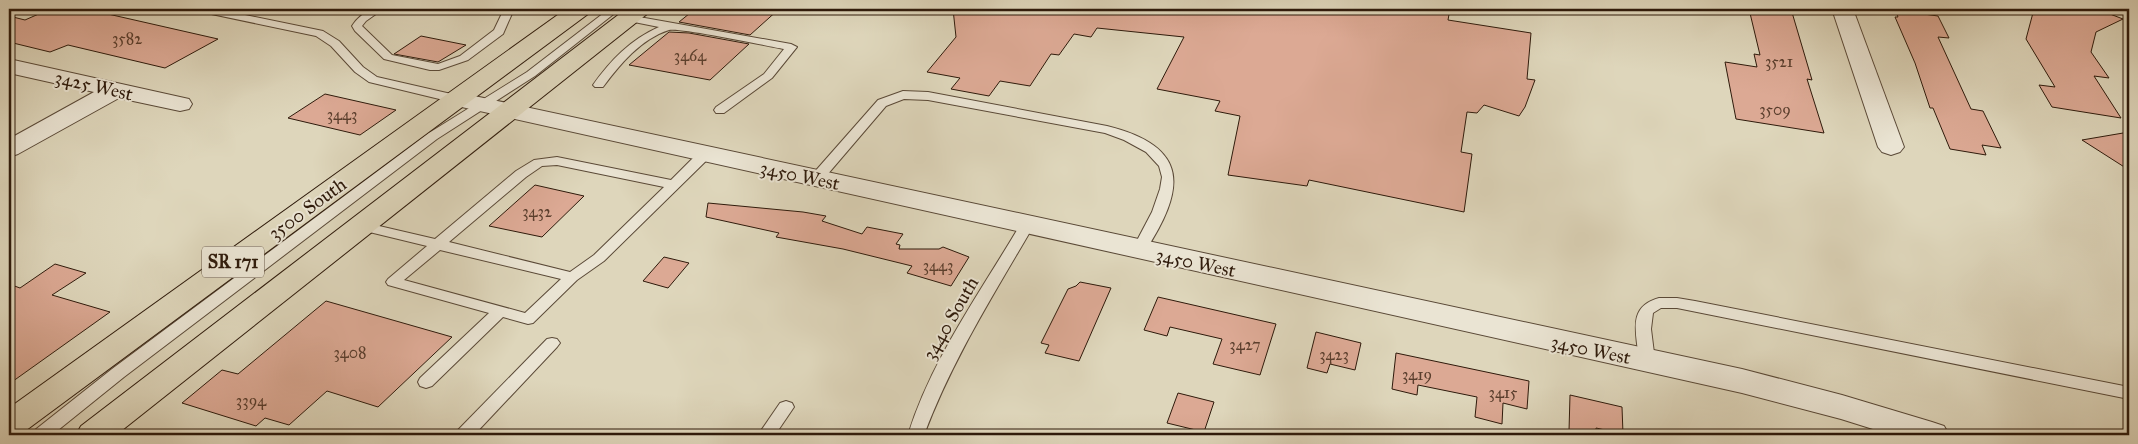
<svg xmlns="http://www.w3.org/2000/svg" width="2138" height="444" font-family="'IM FELL Great Primer',serif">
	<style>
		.building { fill: #dca994; stroke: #2e1a0b }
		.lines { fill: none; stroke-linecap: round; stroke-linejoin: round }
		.service-casing { stroke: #5a4937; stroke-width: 2 }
		.minor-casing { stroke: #5a4937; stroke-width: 2 }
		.primary-casing { stroke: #2e1a0b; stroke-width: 2 }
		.service { fill: #eae4d3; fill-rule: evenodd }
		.minor { fill: #eae4d3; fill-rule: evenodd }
		.primary { fill: #ded6bb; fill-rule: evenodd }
		.labels { text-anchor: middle; stroke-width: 4; stroke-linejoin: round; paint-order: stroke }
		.number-label { font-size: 16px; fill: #5a3e2d }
		.shield { fill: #eae4d3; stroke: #665747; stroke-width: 1 }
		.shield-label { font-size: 18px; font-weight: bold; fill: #2e1a0b }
		.street-label { font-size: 19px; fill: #2e1a0b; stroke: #eae4d3 }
	</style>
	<rect width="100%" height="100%" fill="#ded6bb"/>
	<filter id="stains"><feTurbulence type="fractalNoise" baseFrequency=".004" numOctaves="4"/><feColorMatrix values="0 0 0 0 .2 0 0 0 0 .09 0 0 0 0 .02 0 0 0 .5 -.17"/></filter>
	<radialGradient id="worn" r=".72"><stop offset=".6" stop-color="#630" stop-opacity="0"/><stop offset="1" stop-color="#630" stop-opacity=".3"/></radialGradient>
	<g class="building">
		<polygon points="50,9 86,9 218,39 165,68 68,45 50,52 9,42 9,16 25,20"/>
		<polygon points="695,9 779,9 750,35 679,22"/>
		<polygon points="953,9 1450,9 1448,20 1531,33 1527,79 1535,80 1525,107 1519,116 1484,105 1477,113 1467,112 1461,152 1472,154 1464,212 1309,180 1307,186 1228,175 1240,116 1215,111 1220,101 1157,89 1184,37 1097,28 1091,37 1074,34 1059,55 1051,54 1030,86 1000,81 989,96 951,89 960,78 927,72 956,37"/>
		<polygon points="1749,9 1791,9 1812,80 1807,79 1824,133 1736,119 1725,62 1757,67 1754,54 1760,55"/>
		<polygon points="2034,9 2097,9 2123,19 2096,32 2091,52 2109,78 2094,76 2121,118 2052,107 2039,85 2055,87 2026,39"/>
		<polygon points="1895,10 1938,16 1949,38 1938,37 1971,109 1983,111 2001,148 1982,145 1986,155 1950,149 1933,108 1930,108 1915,63 1895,17 1898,17"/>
		<polygon points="669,32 689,33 749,44 710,80 629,65"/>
		<polygon points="421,36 466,45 438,62 394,54"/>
		<polygon points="325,94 396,110 360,135 288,118"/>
		<polygon points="2129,132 2129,170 2082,140"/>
		<polygon points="535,185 584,196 542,237 489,226"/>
		<polygon points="708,203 803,212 826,216 822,221 862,234 867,227 903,234 896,244 900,245 899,249 939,249 943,247 969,257 951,286 907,273 912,266 843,249 776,237 779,233 706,217"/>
		<polygon points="664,257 689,263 668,288 643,281"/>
		<polygon points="55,264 86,273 52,295 110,312 9,384 9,284 20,288"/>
		<polygon points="1080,282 1111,288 1079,361 1045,353 1049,345 1041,343 1068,289 1076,286"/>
		<polygon points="1158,297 1276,324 1260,375 1213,364 1222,339 1170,327 1167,336 1144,330"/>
		<polygon points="326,301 452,337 378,407 327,391 289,425 265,418 256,426 182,403 222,370 238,374"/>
		<polygon points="1316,332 1361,343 1355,370 1330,364 1327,373 1307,368"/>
		<polygon points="1396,353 1529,381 1527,409 1503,403 1502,424 1475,417 1477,397 1418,385 1417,395 1392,389"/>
		<polygon points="1178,393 1214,402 1204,432 1167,423"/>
		<polygon points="1570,395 1622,407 1623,434 1596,428 1596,435 1586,435 1569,431"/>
	</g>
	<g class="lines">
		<defs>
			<g id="service">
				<polygon points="197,9 216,9 323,31 339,41 363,67 377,77 460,96 462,99 456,103 369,82 355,72 331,46 316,36 202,12"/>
				<path d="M371,9H383L366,21L362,26L392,55L438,64L460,56L494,30L504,9H514L503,34L468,60L439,70H430L384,59L355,31L352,26C357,18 363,14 371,9Z"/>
				<polygon points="609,9 620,9 535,76 437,139 124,377 52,435 33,435 35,430 112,369 429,133 527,72"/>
				<path d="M628,15L791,44L797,47L772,78L724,113H716L714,110L716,107L764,74L784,49C767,46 679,27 669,30C641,39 620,64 603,87H595L593,85C611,60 630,40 659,27L624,20L623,18Z"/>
				<path d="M903,91L928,92L1107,126C1192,147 1185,190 1144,253H1134L1132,250L1152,212L1160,189L1162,177L1159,166L1146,152L1124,140L1105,133L928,100L904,99L886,106L821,182H811L809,179L811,176L878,100Z"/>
				<path d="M705,150L711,154L710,157L604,261L577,280L533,323L528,324L503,317L432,386L426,388L420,386L418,382L420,378L489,313L388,285L386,282L388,279L427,246L357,229L355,226L357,223L362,222L435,239L516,171L534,160L557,157L671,180L700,151ZM557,165L664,187L594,255L570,272L449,242L526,177L542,166ZM440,250L561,279L525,313L404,280Z"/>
				<path d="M1027,221L1032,222L1034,225C994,294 952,360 924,435H908C931,360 980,293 1020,225L1022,222Z"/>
				<path d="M1659,298H1677L1695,301L2129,387V399L1677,308H1661L1653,313L1651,329L1655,361L1653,365L1647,367L1641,365L1639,361C1637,334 1626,307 1659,298Z"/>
				<polygon points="552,338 557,339 560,343 557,347 474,435 456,435 458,430 547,339"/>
				<polygon points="786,401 792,403 794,407 775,435 758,435 780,403"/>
			</g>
			<g id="minor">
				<polygon points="1832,9 1853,9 1904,147 1900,152 1891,155 1882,152 1878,147"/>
				<polygon points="9,59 189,99 192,104 189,109 180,111 119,98 18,154 9,157 9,139 94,92 9,73"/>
				<polygon points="456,92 1742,369 1842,395 1932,422 1944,426 1949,435 1892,435 1841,419 1742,393 448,104 444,99 448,94"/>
			</g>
			<g id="primary">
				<polygon points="566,9 591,9 588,14 21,434 9,435 9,408"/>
				<polygon points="626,9 650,9 647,14 116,435 76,435 81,426"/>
			</g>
		</defs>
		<use href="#service" class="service-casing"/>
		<use href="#minor" class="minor-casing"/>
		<use href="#primary" class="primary-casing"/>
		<use href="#service" class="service"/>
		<use href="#minor" class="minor"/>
		<use href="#primary" class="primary"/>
	</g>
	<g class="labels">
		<g class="number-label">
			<text x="127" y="44">3582</text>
			<text x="690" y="61">3464</text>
			<text x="1779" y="67">3521</text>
			<text x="1775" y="115">3509</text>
			<text x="342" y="120">3443</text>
			<text x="537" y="217">3432</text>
			<text x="938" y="271">3443</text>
			<text x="1245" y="350">3427</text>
			<text x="350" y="358">3408</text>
			<text x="1334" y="360">3423</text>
			<text x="1417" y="380">3419</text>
			<text x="1503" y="398">3415</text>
			<text x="251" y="406">3394</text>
		</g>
		<rect class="shield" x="202" y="246.5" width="62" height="31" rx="4"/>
		<g class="shield-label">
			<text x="233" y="268">SR 171</text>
		</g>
		<g class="street-label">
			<text transform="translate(94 85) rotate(13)" y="7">3425 West</text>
			<text transform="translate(800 175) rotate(12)" y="7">3450 West</text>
			<text transform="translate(307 208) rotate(-36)" y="7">3500 South</text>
			<text transform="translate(1196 262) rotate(12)" y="7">3450 West</text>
			<text transform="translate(950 318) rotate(-60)" y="7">3440 South</text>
			<text transform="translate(1591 349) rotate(12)" y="7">3450 West</text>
		</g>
	</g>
	<rect width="2138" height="444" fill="none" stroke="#ded6bb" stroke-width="30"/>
	<rect x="10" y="10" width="2118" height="424" fill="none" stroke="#2e1a0b" stroke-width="2.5"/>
	<rect x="15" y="15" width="2108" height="414" fill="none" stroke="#2e1a0b"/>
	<rect width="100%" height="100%" filter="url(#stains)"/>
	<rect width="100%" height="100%" fill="url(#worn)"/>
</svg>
